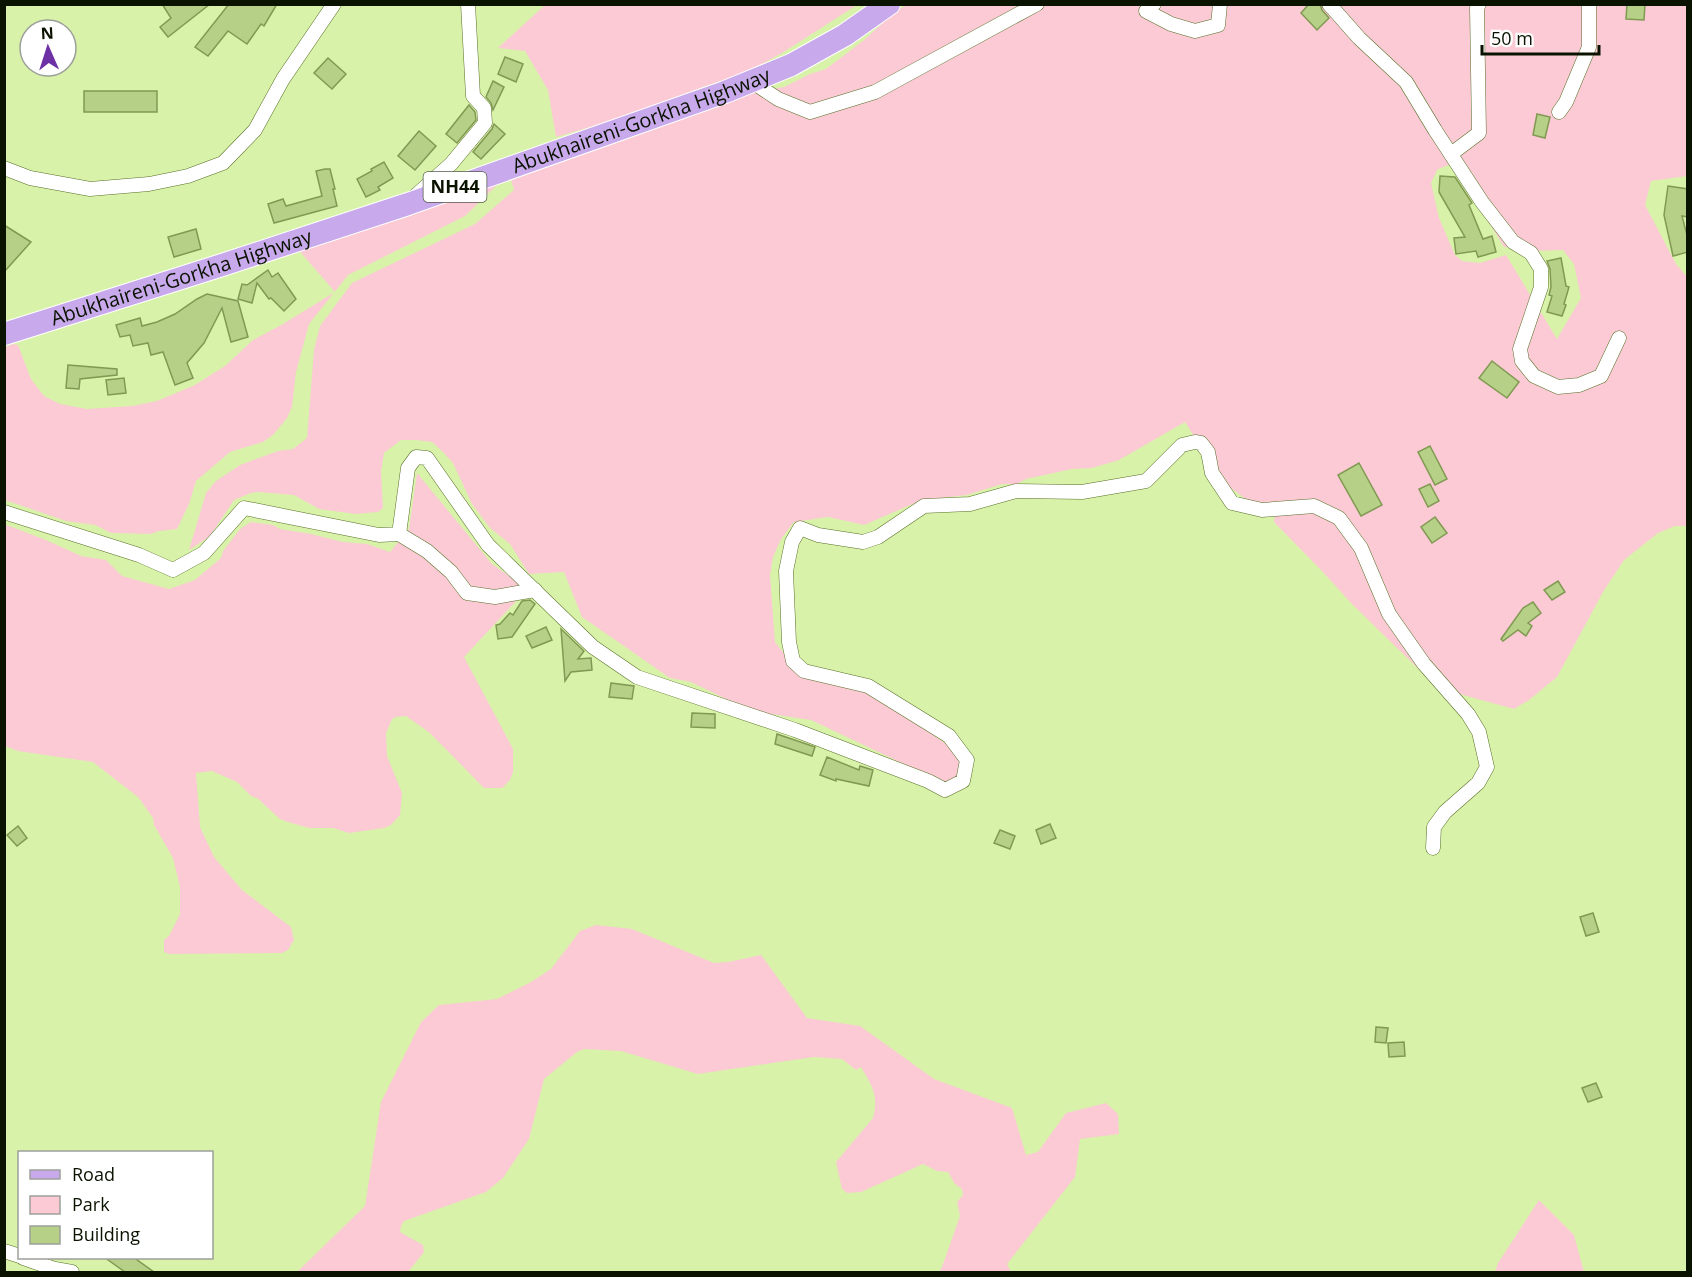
<svg xmlns="http://www.w3.org/2000/svg" width="1692" height="1277" font-family="'Open Sans',sans-serif">
	<style>
		.green { fill: #fbcad4; fill-rule: evenodd }
		.building { fill: #b6d087; stroke: #819952; stroke-width: 1.5 }
		.lines { fill: none; stroke-linecap: round; stroke-linejoin: round }
		.street-casing { stroke: #596f28; stroke-width: 15 }
		.primary-casing { stroke: #fff; stroke-width: 24 }
		.street { stroke: #fff; stroke-width: 14 }
		.primary { stroke: #c8a9eb; stroke-width: 22 }
		.labels { text-anchor: middle; stroke-width: 5; stroke-linejoin: round; paint-order: stroke }
		.shield { fill: #fff; stroke: #54594c; stroke-width: 1.5 }
		.shield-label { font-size: 18px; font-weight: bold; fill: #0a1200 }
		.street-label { font-size: 20px; fill: #0a1200; stroke: #fff }
	</style>
	<rect width="100%" height="100%" fill="#d8f3a9"/>
	<g class="green">
		<polygon points="551,5 857,5 782,53 746,73 703,87 642,112 556,137 548,90 525,51 498,48 544,6"/>
		<path d="M907,5H1687V176L1651,181L1645,205L1676,264L1687,277V526H1675L1658,533L1624,560L1603,592L1557,677L1529,700L1514,709L1438,688L1352,604L1321,570L1274,522L1276,505L1247,500L1223,482L1185,422L1119,460L1092,468L1072,469L1026,479L1017,484H1002L967,495L922,500L864,525L828,517L794,522L781,539L773,557L770,575L775,642L803,677L869,691L955,750L962,761L960,778L946,784L811,720L764,713L726,699L691,682L670,678L582,617L564,572L529,574L510,544L490,528L472,504L453,463L443,452L432,442L416,440H401L384,453L381,472L383,508L378,512L356,514L319,509L294,495L258,492L251,493L234,500L210,536L189,550L206,493L216,481L240,465L278,451L293,449L307,438L314,350L320,326L352,283L475,224L514,190L509,173L720,97L784,87L810,74L826,69L864,40L896,11ZM1448,165L1457,170L1504,247L1533,251L1563,250L1574,264L1581,298L1557,339L1506,255L1480,263L1462,261L1455,255L1439,218L1431,183L1437,170Z"/>
		<polygon points="492,179 497,185 465,216 348,275 309,324 296,372 292,407 287,418 273,435 263,442 230,452 196,481 189,504 177,529 159,531 151,534 111,533 95,525 66,521 5,500 5,347 13,344 18,345 31,379 44,396 60,404 87,409 132,406 157,401 195,385 225,366 253,340 283,324 335,292 296,247"/>
		<polygon points="417,473 492,564 535,594 520,597 464,657 513,749 513,772 510,780 502,788 484,788 430,733 406,716 396,717 392,719 386,733 387,756 402,793 400,815 391,825 384,828 349,833 333,828 309,828 288,822 280,819 257,798 251,796 237,782 212,771 196,773 200,827 214,857 242,890 291,927 294,940 288,950 282,953 170,954 164,952 164,940 169,936 180,914 180,887 173,858 154,825 153,818 138,797 93,762 18,751 5,746 4,524 46,540 81,556 106,560 122,576 169,589 195,580 221,558 223,551 240,529 251,522 273,525 280,529 311,534 343,542 367,544 390,552 409,529"/>
		<path d="M596,925L632,929L714,963L728,962L761,955L807,1018L860,1026L934,1079L1012,1108L1026,1155L1038,1152L1066,1113L1106,1103L1118,1114L1119,1134L1080,1139L1075,1177L1007,1264L1011,1272H939L942,1267L960,1216L957,1202L963,1195L962,1189L955,1184L948,1172L937,1171L923,1164L861,1192L847,1193L842,1189L836,1162L873,1118C879,1095 872,1086 861,1067L856,1070L842,1059L814,1057L698,1074L621,1051L584,1049L577,1052L544,1079L529,1139L503,1178L486,1192L404,1221L401,1226L400,1232L423,1245L424,1252L408,1272H298L299,1270L365,1206L381,1102L421,1022L439,1005L497,999L531,982L551,969L580,931Z"/>
		<polygon points="1539,1200 1574,1235 1584,1272 1495,1272 1498,1263"/>
	</g>
	<g class="building">
		<polygon points="162,4 210,4 168,37 160,27 171,18"/>
		<polygon points="229,4 277,4 264,26 261,24 247,44 228,31 208,56 195,47"/>
		<polygon points="1309,4 1320,4 1322,10 1329,18 1317,30 1301,13"/>
		<polygon points="1627,4 1645,4 1644,20 1626,19"/>
		<polygon points="505,57 523,64 516,82 498,74"/>
		<polygon points="328,58 346,74 332,89 314,73"/>
		<polygon points="493,81 504,87 493,110 491,103 486,97"/>
		<rect x="84" y="91" width="73" height="21"/>
		<polygon points="469,105 475,112 476,120 457,143 446,134"/>
		<polygon points="1537,114 1550,117 1545,138 1533,135"/>
		<polygon points="494,124 505,134 481,159 473,152 492,129"/>
		<polygon points="419,131 436,146 415,170 398,156"/>
		<polygon points="384,162 393,178 378,187 380,190 366,197 357,179 372,171 371,169"/>
		<polygon points="325,169 330,169 335,189 333,189 337,206 274,223 268,204 283,199 286,206 322,196 316,171"/>
		<polygon points="1440,176 1455,177 1472,203 1469,205 1483,239 1492,236 1496,252 1478,257 1476,251 1456,254 1454,238 1465,237 1439,192"/>
		<polygon points="1668,186 1688,189 1688,217 1682,216 1688,239 1688,252 1673,256 1664,215"/>
		<polygon points="4,225 31,242 4,272"/>
		<polygon points="196,229 201,249 174,257 168,237"/>
		<polygon points="1561,258 1566,286 1569,287 1564,304 1566,305 1562,316 1547,312 1552,296 1549,295 1551,287 1550,269 1547,261"/>
		<polygon points="268,270 272,277 278,273 296,299 284,311 271,298 269,299 257,283 252,303 238,299 242,284 247,285"/>
		<polygon points="207,294 238,301 248,337 231,342 222,308 204,343 187,363 193,378 175,385 163,352 151,355 148,343 133,346 130,335 120,337 116,325 140,318 142,326 157,322 175,314 197,299"/>
		<polygon points="1492,361 1519,382 1507,398 1479,378"/>
		<polygon points="68,365 117,369 117,375 80,379 79,389 66,388"/>
		<polygon points="124,378 126,393 108,395 106,380"/>
		<polygon points="1430,446 1447,479 1435,485 1418,452"/>
		<polygon points="1359,463 1382,505 1361,516 1338,475"/>
		<polygon points="1430,484 1439,501 1428,507 1419,489"/>
		<polygon points="1435,517 1447,533 1432,543 1421,527"/>
		<polygon points="1558,581 1565,592 1552,600 1544,590"/>
		<polygon points="530,600 535,604 512,637 498,639 496,625 500,624 510,613 513,615 522,601"/>
		<polygon points="1533,602 1541,613 1528,623 1532,626 1526,636 1518,630 1503,641 1501,639 1523,608"/>
		<polygon points="546,627 552,640 532,648 526,636"/>
		<polygon points="561,629 584,651 578,659 591,658 592,670 571,672 565,681"/>
		<polygon points="611,683 634,686 632,699 609,697"/>
		<polygon points="692,713 715,714 715,728 691,727"/>
		<polygon points="777,734 815,747 812,756 775,744"/>
		<polygon points="827,757 859,770 860,766 873,770 869,786 836,779 836,781 820,775"/>
		<polygon points="1050,824 1056,838 1041,844 1036,830"/>
		<polygon points="18,826 27,838 17,846 7,835"/>
		<polygon points="1000,830 1015,836 1010,849 994,843"/>
		<polygon points="1593,913 1599,932 1586,936 1580,917"/>
		<polygon points="1376,1027 1388,1028 1386,1043 1375,1042"/>
		<polygon points="1404,1042 1405,1056 1389,1057 1388,1043"/>
		<polygon points="1596,1083 1602,1097 1588,1102 1582,1088"/>
		<polygon points="104,1257 133,1257 154,1272 125,1272"/>
	</g>
	<g class="lines">
		<defs>
			<g id="street">
				<polyline points="1154,4 1146,11 1171,24 1195,31 1218,25 1220,4"/>
				<polyline points="1329,4 1359,38 1406,82 1435,130 1482,202 1513,242 1531,253 1541,269 1541,287 1520,349 1522,361 1534,376 1558,387 1579,385 1601,376 1619,338"/>
				<polyline points="751,81 778,99 810,112 875,92 1037,4"/>
				<polyline points="1559,112 1566,102 1589,47 1589,4"/>
				<polyline points="1451,154 1479,133 1477,8 1479,4"/>
				<polyline points="4,168 30,178 90,189 149,184 188,176 223,163 255,130 283,79 334,4"/>
				<polyline points="414,197 451,164 485,123 484,108 473,96 468,4"/>
				<polyline points="4,512 139,555 173,570 204,553 244,508 379,535 399,534 408,468 416,457 427,458 488,545 593,647 637,677 795,730 928,781 945,790 963,781 967,760 949,736 868,686 804,671 793,661 789,642 786,571 792,542 800,528 818,535 863,542 878,537 924,506 970,504 1016,491 1082,492 1146,481 1182,445 1195,442 1201,443 1208,452 1212,473 1232,503 1262,510 1314,506 1339,518 1361,548 1389,614 1424,664 1468,714 1479,732 1487,767 1478,783 1445,812 1434,827 1433,848"/>
				<polyline points="399,534 427,551 451,572 467,593 495,597 535,590"/>
				<polyline points="4,1251 20,1256"/>
				<polyline points="23,1258 55,1269 72,1272"/>
			</g>
			<g id="primary">
				<path id="s1" d="M4,334L219,266L408,204L725,92L791,65L845,35L889,4"/>
			</g>
		</defs>
		<use href="#street" class="street-casing"/>
		<use href="#primary" class="primary-casing"/>
		<use href="#street" class="street"/>
		<use href="#primary" class="primary"/>
	</g>
	<g class="labels">
		<rect class="shield" x="423.5" y="172" width="63" height="30" rx="4.5"/>
		<g class="shield-label">
			<text x="455" y="193">NH44</text>
		</g>
		<g class="street-label">
			<text dy="7" stroke="none"><textPath href="#s1" startOffset="672">Abukhaireni-Gorkha Highway</textPath></text>
			<text dy="7" stroke="none"><textPath href="#s1" startOffset="186">Abukhaireni-Gorkha Highway</textPath></text>
		</g>
	</g>
	<rect width="1692" height="1277" fill="none" stroke="#0a1200" stroke-width="12"/>
	<rect x="18" y="1151" width="195" height="108" fill="#ffffff" stroke="#9da099" stroke-width="1.5"/>
	<rect x="30" y="1170" width="30" height="9" fill="#c8a9eb" stroke="#9da099" stroke-width="1.5"/>
	<text x="72" y="1181" font-size="18" fill="#0a1200">Road</text>
	<rect x="30" y="1196" width="30" height="18" fill="#fbcad4" stroke="#9da099" stroke-width="1.5"/>
	<text x="72" y="1211" font-size="18" fill="#0a1200">Park</text>
	<rect x="30" y="1226" width="30" height="18" fill="#b6d087" stroke="#9da099" stroke-width="1.5"/>
	<text x="72" y="1241" font-size="18" fill="#0a1200">Building</text>
	<g transform="translate(48 48) rotate(357)"><circle r="28" fill="#ffffff" stroke="#9da099" stroke-width="1.5"/>
	<path d="M0-4.5L10 22L0 15L-10 22Z" fill="#6e30a5"/>
	<text y="-9" font-size="16" font-weight="bold" text-anchor="middle" fill="#0a1200">N</text>
	</g>
	<path d="M1482 45v9h117v-9" fill="none" stroke="#0a1200" stroke-width="3"/>
	<text x="1491" y="45" font-size="18" fill="#0a1200" stroke="#ffffff" stroke-width="4.5" paint-order="stroke">50 m</text>
</svg>
